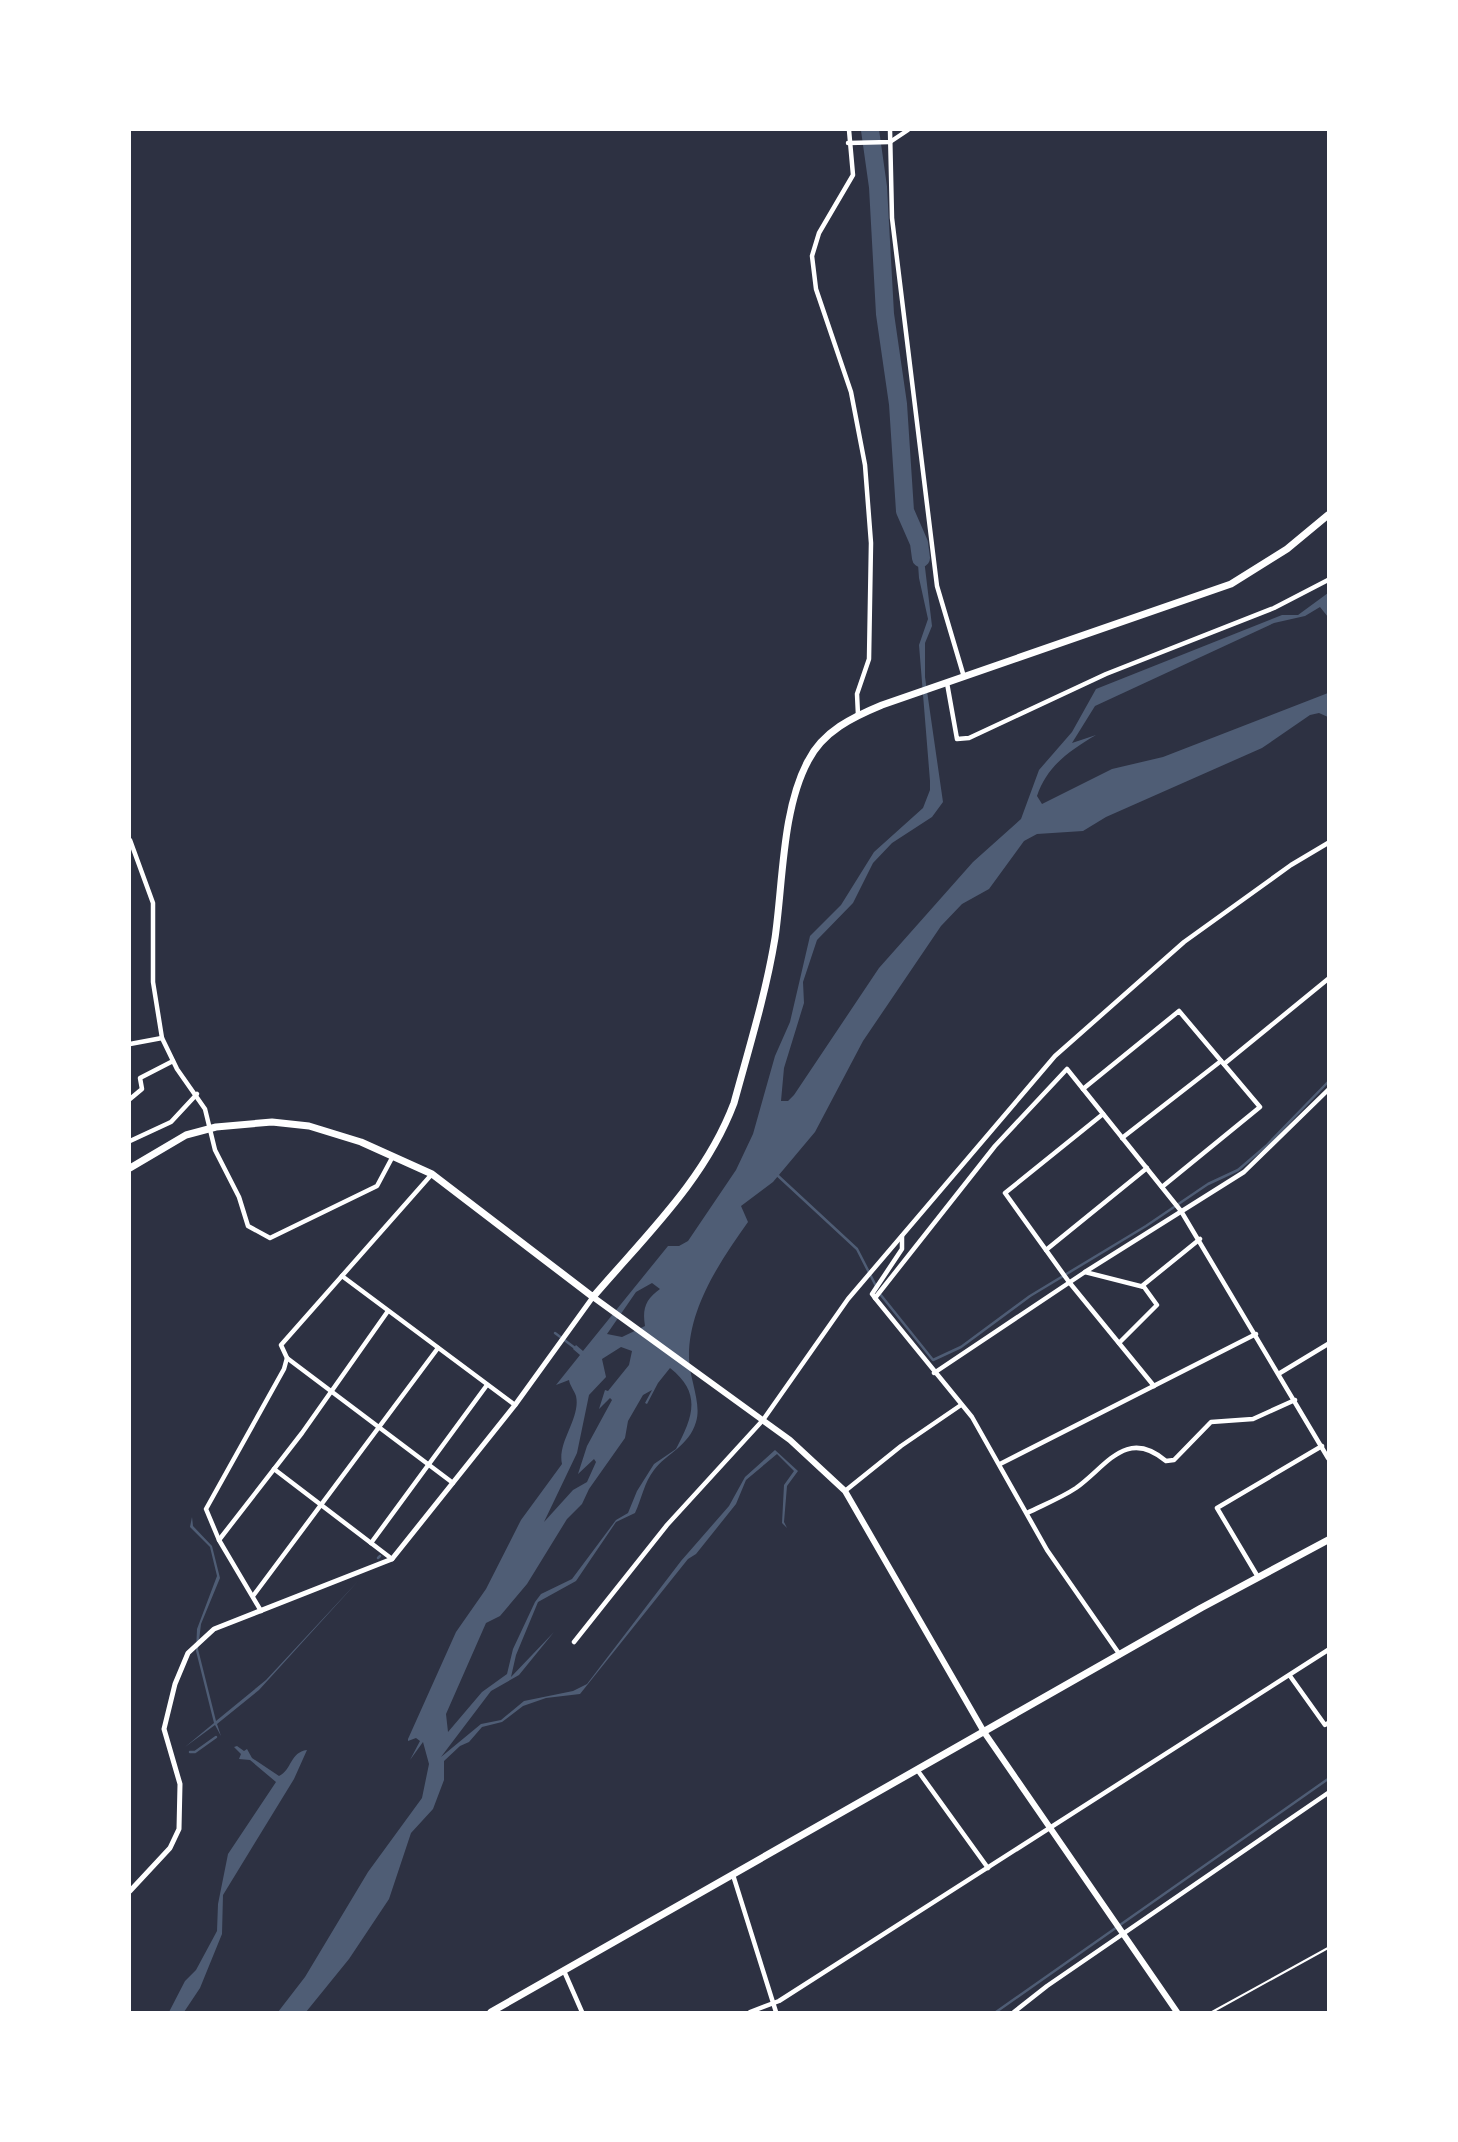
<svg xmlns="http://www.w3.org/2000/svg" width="1458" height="2142" font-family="'Roboto Condensed',sans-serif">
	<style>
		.water { fill: #4f5d75; fill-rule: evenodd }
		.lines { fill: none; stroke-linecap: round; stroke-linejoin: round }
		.stream { stroke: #4f5d75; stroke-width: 2.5 }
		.river { stroke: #4f5d75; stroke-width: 18 }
		.path { stroke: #fff; stroke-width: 2 }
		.minor { stroke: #fff; stroke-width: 4.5 }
		.tertiary { stroke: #fff; stroke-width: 5 }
		.secondary { stroke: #fff; stroke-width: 6 }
		.primary { stroke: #fff; stroke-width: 7 }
		.trunk { stroke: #fff; stroke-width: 7 }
	</style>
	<rect width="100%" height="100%" fill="#2d3142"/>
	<g class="water">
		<path d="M921,534L932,626L925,643V677L943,802L932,817L892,843L873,863L853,903L817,940L803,982L804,1003L784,1068L781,1101H788L794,1095L879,968L973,862L1021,819L1039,770L1072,732L1096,689L1282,615H1298L1328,593V617L1320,607L1305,616L1274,623L1095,706L1072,743L1096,735C1069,751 1047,766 1037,796L1042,804L1112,769L1163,757L1328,693V717L1319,713L1310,715L1262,748L1106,817L1083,831L1037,834L1024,841L989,889L962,904L941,926L863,1041L815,1132L773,1182L741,1206L748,1222C721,1260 688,1308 689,1358C689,1378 702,1403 696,1422C689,1446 667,1453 654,1470C644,1483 642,1498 635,1513L616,1522L576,1581L538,1602L516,1655L511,1677L554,1632L519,1675L491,1691L441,1757L481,1724L501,1720L524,1701L573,1691L587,1684L681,1561L729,1506L745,1477L775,1450L798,1471L787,1486L784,1522L787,1528L782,1523L784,1485L794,1471L777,1454L746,1480L736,1504L696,1554L688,1559L580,1694L546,1698L523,1706L502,1722L482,1727L469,1742L460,1746L444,1761V1780L433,1809L411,1833L389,1899L349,1959L306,2012H278L305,1977L368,1872L422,1798L429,1764L423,1742L410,1760L420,1741L416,1738L408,1741V1739L456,1632L486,1589L521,1520L562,1464C557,1442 581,1418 576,1396C574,1390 570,1386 569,1380L556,1385L580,1355L573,1349L576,1345L583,1351L668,1246H679L688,1241L736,1170L753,1134L775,1056L790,1022L810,936L841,905L874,852L923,808L930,790V781L919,645L928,619L919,578L916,536ZM652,1283L660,1289C646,1299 642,1308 645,1326L622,1337L607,1334L636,1292ZM621,1347L632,1351L629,1365L608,1391L605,1390L599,1409L610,1398L612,1400L587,1446L578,1474L594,1459L596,1462L587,1482L573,1490L544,1522L577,1453L589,1395L606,1377L602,1359ZM670,1368C703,1394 692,1418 676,1449L654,1464L637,1491L628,1513L616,1520L572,1579L541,1594L535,1602L513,1649L507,1674L482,1692L448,1732L446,1714L486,1623L500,1616L527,1584L567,1519L582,1504L589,1489L625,1438L628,1421L643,1395L652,1390L645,1403L647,1404L658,1383Z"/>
		<polygon points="192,1517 193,1526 212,1546 220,1578 201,1624 198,1649 216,1721 266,1680 359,1580 259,1690 217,1724 221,1736 215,1725 185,1747 214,1723 196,1651 197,1629 217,1576 210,1547 190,1527"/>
		<path d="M237,1746L244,1751L247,1749L252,1758L279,1776C292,1770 290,1752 307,1750L294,1779L223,1895L222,1934L200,1988L184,2012H169L185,1981L196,1970L217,1931L218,1904L228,1854L276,1782L250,1760L239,1759L241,1754L234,1747Z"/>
	</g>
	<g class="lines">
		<g class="stream">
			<polyline points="776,1174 857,1249 877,1288"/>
			<polyline points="880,1294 933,1360 961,1347 1030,1296 1146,1226 1208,1184 1238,1170 1266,1146 1328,1082"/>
			<polyline points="555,1333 575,1348"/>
			<polyline points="378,1558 380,1556"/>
			<polyline points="190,1752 195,1752 216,1737"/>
			<polyline points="996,2012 1328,1779"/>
		</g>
		<polyline class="river" points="870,130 878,187 885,314 898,404 905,511 919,543 921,558"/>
		<polyline class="path" points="1212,2012 1328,1948"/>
		<g class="minor">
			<polyline points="849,130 853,175 819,233 812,256 816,289 851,392 865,465 871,543 869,659 857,694 858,715"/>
			<polyline points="890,130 892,218 937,586 964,677"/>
			<polyline points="848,143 890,142 908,130"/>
			<polyline points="947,683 957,739 969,738 1106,674 1274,608 1328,580"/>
			<polyline points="130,840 153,903 153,982 162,1038 177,1069 205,1109 215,1150 239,1197 248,1226 270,1238 377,1186 393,1156"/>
			<polyline points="130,1044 162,1038"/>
			<polyline points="1224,1064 1328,979"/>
			<polyline points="1083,1089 1179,1011 1260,1107 1162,1187"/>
			<polyline points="130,1099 142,1089 140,1078 173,1061"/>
			<polyline points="1103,1114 1005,1193 1069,1282 1154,1386"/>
			<polyline points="1122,1138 1221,1061"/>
			<polyline points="130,1141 171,1122 197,1094"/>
			<polyline points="902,1236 902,1249 872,1294 875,1298 995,1146 1067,1069 1181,1211 1328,1458"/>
			<polyline points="1046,1250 1147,1168"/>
			<polyline points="1085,1272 1144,1287 1157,1305 1119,1343"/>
			<polyline points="342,1276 515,1405"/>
			<polyline points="1142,1286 1200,1239"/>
			<polyline points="875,1298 972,1417 1047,1550 1120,1655"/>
			<polyline points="287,1358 453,1483"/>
			<polyline points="934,1373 1085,1272 1244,1172 1328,1090"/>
			<polyline points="1280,1373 1328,1344"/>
			<polyline points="1000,1464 1256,1334"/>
			<polyline points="274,1469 392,1559"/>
			<polyline points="845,1491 901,1446 961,1405"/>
			<path d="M1027,1513C1043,1505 1061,1498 1076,1488C1106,1467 1126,1427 1166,1461L1174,1460L1211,1422L1253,1419L1295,1400"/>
			<polyline points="219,1540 302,1433 388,1311"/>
			<polyline points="371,1543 487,1385"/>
			<polyline points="1258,1577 1217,1508 1322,1446"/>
			<polyline points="253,1596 438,1348"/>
			<polyline points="261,1611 219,1540 206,1509 284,1369 287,1358 281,1345 432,1174"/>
			<polyline points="574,1642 667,1525 763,1420 848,1299 1055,1056 1184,942 1291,865 1328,843"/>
			<polyline points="1290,1676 1325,1725 1328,1723"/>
			<polyline points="918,1771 988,1868"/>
			<polyline points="733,1875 776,2012"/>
			<polyline points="564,1971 582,2012"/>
			<polyline points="750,2012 779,2001 1328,1650"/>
			<polyline points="1014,2012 1047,1986 1328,1793"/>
		</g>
		<polyline class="tertiary" points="130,1891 170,1848 179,1829 180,1784 164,1729 175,1684 188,1653 214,1629 392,1559 515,1405 593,1297"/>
		<polyline class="secondary" points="593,1297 790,1440 845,1491 984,1732 1177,2012"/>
		<path class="primary" d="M130,1168L186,1135L216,1127L272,1122L309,1126L361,1142L432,1174L593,1297C646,1235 705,1180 734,1103C749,1048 766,993 775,938C783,883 782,809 808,761C823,731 853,717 882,705L1231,584L1287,549L1328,515"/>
		<polyline class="trunk" points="491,2012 1201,1608 1328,1540"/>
	</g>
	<rect width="1458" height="2142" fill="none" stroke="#ffffff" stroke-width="262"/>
</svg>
